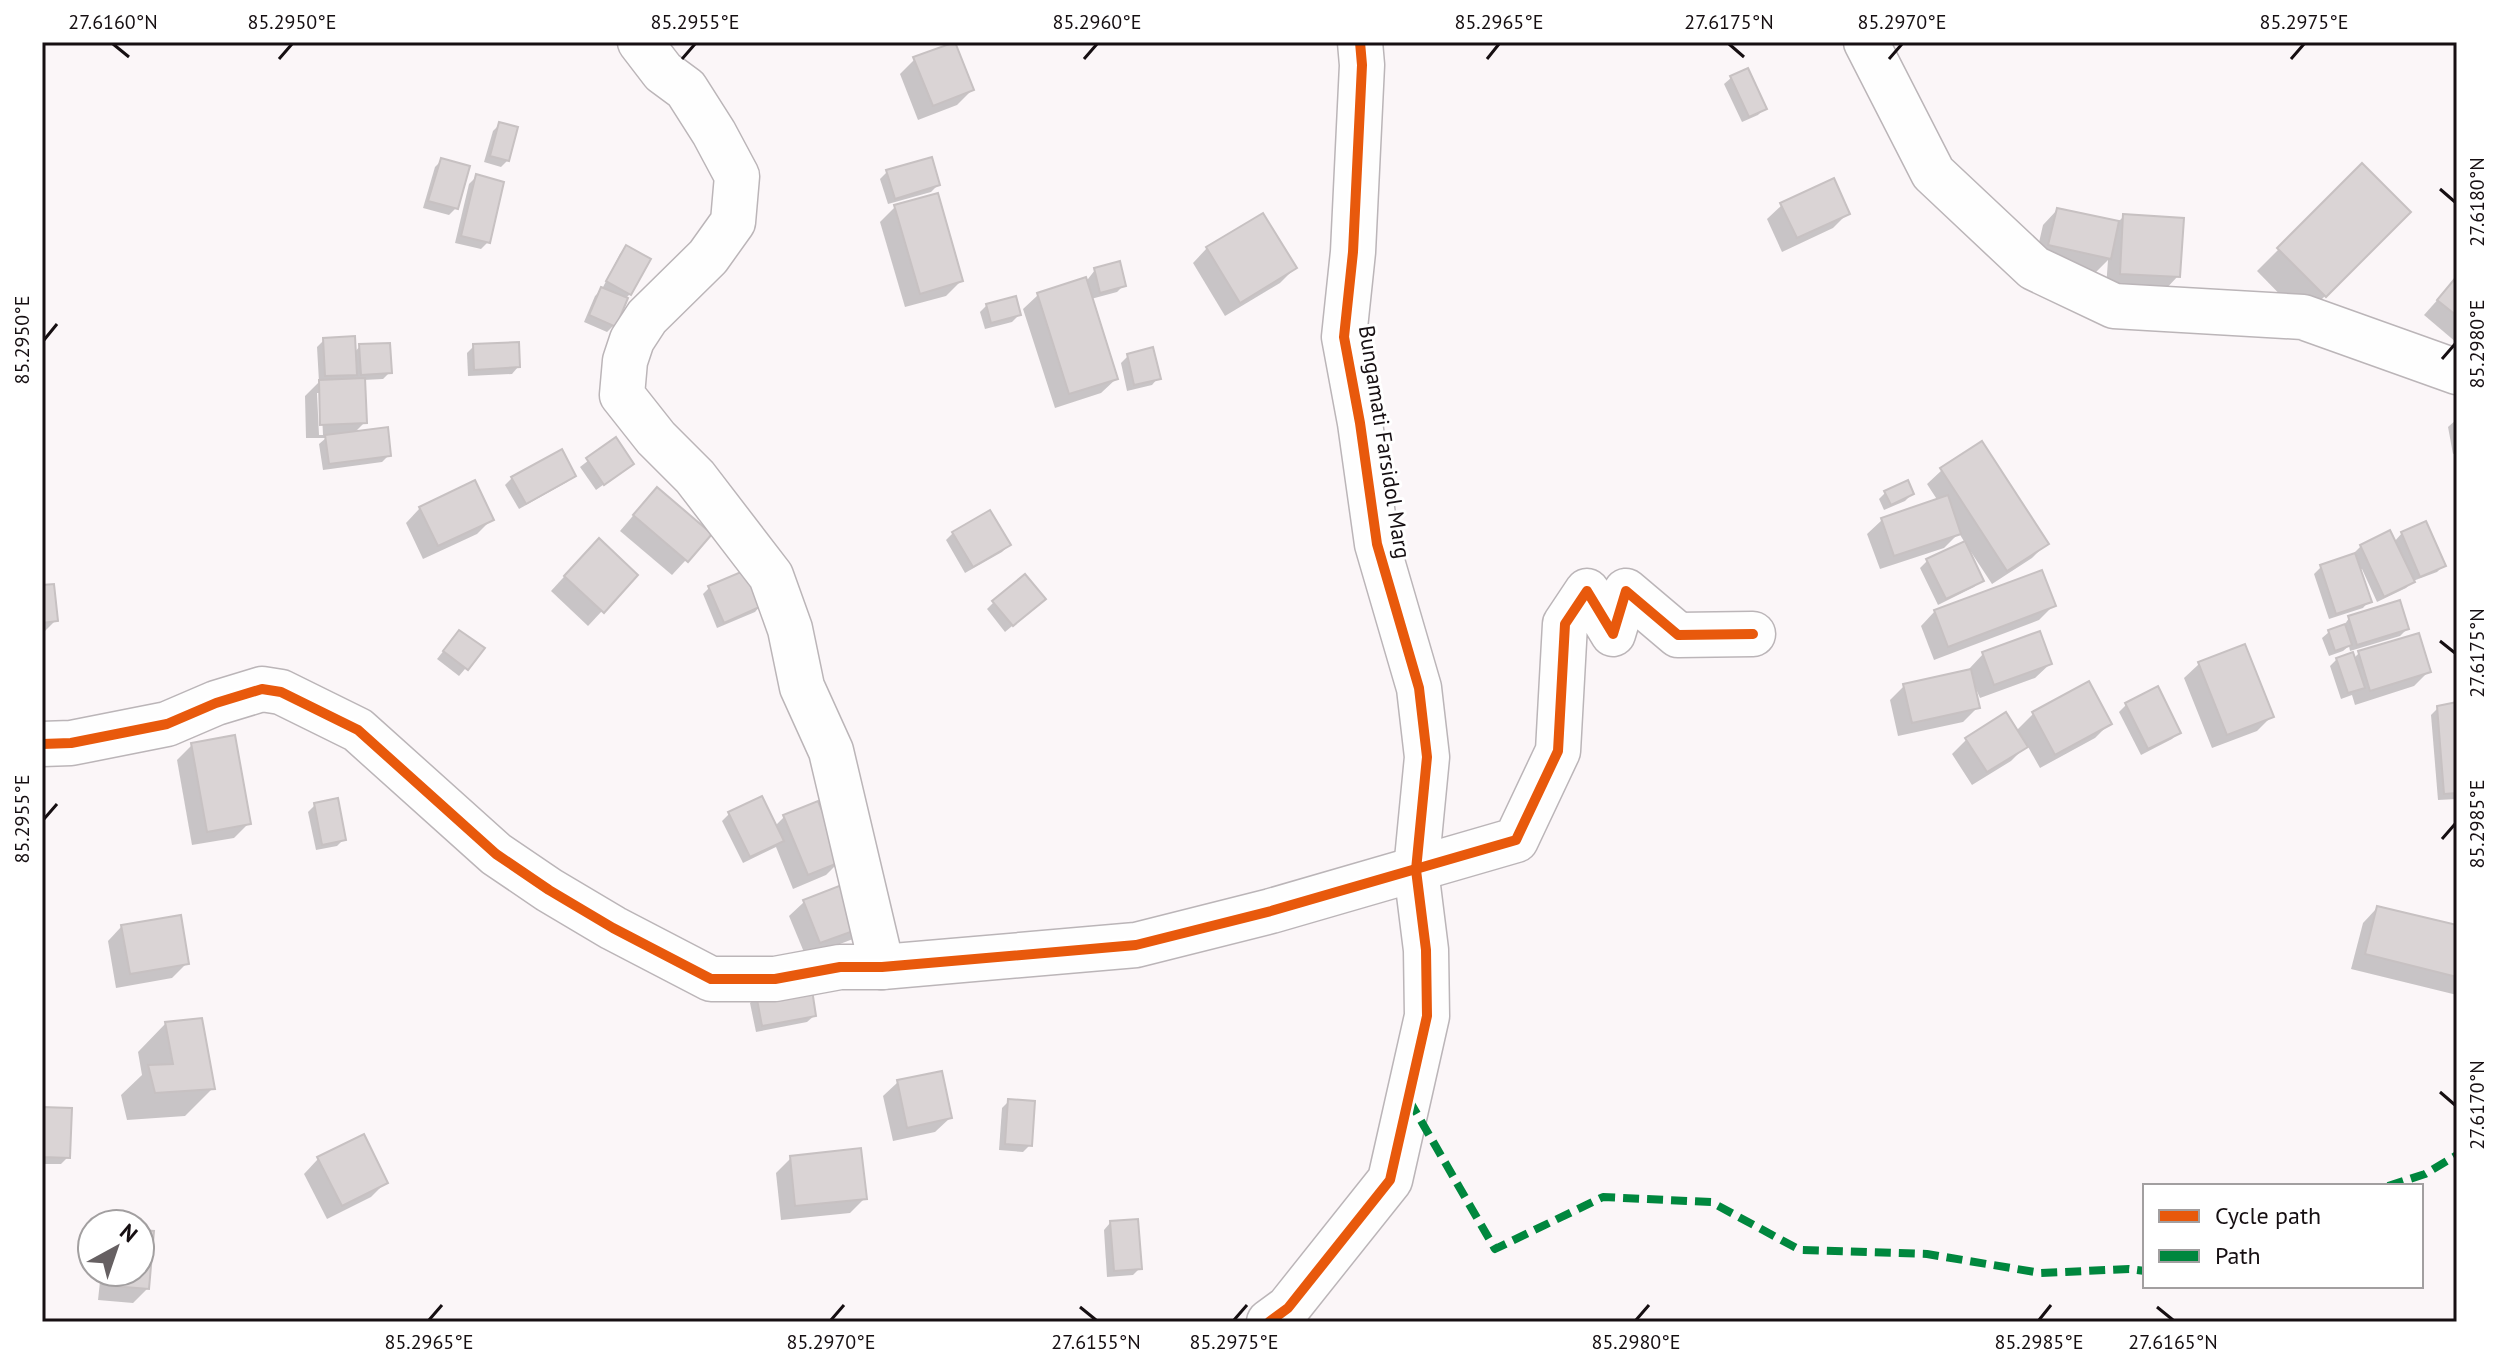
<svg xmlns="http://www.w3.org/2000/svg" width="2499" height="1364" font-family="'PT Sans',sans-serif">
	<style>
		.shadow { fill: #0003; fill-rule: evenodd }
		.building { fill: #dad4d5; stroke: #c7c1c2; stroke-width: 2 }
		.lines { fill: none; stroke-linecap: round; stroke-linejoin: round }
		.minor-casing { stroke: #bbb5b8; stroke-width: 47 }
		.minor { stroke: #fefefe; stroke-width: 44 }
		.quiet { stroke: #00873e; stroke-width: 8; stroke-dasharray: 16 8; stroke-linecap: butt }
		.cycleway-casing { stroke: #fff; stroke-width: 15 }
		.cycleway { stroke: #e8590c; stroke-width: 10 }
		.ticks { fill: none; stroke: #160f12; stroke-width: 3 }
		.labels { text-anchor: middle; stroke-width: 6; stroke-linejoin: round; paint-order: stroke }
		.street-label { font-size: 22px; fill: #160f12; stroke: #fff }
		.neatline { fill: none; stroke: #160f12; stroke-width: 3 }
		.ticks-label { font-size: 20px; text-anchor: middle; fill: #160f12 }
	</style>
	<rect width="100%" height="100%" fill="#fbf6f8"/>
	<g class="shadow">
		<polygon points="915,59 972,90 957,105 918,120 900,74"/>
		<polygon points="1731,78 1765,108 1758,115 1742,122 1724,84"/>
		<polygon points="500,124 508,160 501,167 484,162 493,131"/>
		<polygon points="442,160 456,208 449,215 423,208 435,167"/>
		<polygon points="2362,166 2409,212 2303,318 2257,271"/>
		<polygon points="887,172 938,185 931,192 888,204 880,179"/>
		<polygon points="476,177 488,242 481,249 455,243 469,184"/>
		<polygon points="1782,205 1848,213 1833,228 1782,252 1767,219"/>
		<polygon points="895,207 961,281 946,296 905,307 880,222"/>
		<polygon points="2057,210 2117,223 2124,216 2178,276 2164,291 2106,288 2108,260 2095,273 2035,260 2043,225"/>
		<polygon points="626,247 630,294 626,298 614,325 607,332 584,322 595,296 602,289 620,254"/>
		<polygon points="1207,248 1295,268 1280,283 1225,316 1193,263"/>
		<polygon points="1095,270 1124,285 1117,292 1091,299 1116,379 1101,393 1055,408 1023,309 1038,295 1088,279"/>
		<polygon points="2457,278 2457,343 2424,315"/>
		<polygon points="987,305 1019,315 1012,322 985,329 980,312"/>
		<path d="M324,340L354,353L360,346L390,372L383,379L363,380L365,422L354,433L389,455L382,462L323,470L319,444L326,438H306L305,396L319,382L317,347ZM317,393H321L323,435H319Z"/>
		<polygon points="474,346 518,367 512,374 468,376 467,353"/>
		<polygon points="1128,356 1158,378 1152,385 1127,391 1121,363"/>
		<polygon points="2457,419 2457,453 2453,454 2448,427"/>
		<polygon points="615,440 632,464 596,490 580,467"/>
		<polygon points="1942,470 2046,544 2032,558 1992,584 1971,552 1968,553 1981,580 1974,587 1938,605 1920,568 1927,561 1965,543 1959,533 1944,548 1880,569 1867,534 1882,520 1938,501 1927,484"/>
		<polygon points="574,475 567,482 519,509 505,485 512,478"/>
		<polygon points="1886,492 1912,494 1905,501 1884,510 1879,499"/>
		<polygon points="643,504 710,534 672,575 620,531"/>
		<polygon points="420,508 491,520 477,534 423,559 406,523"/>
		<polygon points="953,533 1009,545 1002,552 965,573 946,540"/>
		<polygon points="2402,533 2444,565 2437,572 2413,581 2406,588 2377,602 2362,569 2359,570 2369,601 2363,608 2329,619 2314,574 2321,567 2355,555 2354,553 2361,546 2394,542"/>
		<polygon points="584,555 602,611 588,626 551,591"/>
		<polygon points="42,587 56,620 42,634"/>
		<polygon points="710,587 761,605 755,612 717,628 703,594"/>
		<polygon points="994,602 1036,606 1005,632 987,609"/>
		<polygon points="2054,605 2039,620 1934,660 1921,626 1935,611"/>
		<polygon points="2349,618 2407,629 2400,636 2350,651 2349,646 2343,651 2329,656 2322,638 2329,632 2343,627"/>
		<polygon points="453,639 482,649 459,676 437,659"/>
		<polygon points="2359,653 2429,671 2414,686 2355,705 2352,695 2341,699 2330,666 2337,659 2353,659"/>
		<polygon points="1983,654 2050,664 2035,678 1980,698 1976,689 1974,690 1977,708 1963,722 1898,736 1890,700 1904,686 1970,672 1969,669"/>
		<polygon points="2199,664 2272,716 2257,731 2212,748 2184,678"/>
		<polygon points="2157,689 2179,732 2172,739 2141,755 2119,712 2126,705"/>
		<polygon points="2457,704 2457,799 2438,800 2431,715 2438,708"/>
		<polygon points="2033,714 2110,723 2095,738 2040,768 2027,745 2011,761 1972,785 1952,754 1967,739 2016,731"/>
		<polygon points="192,745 249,823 234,838 192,845 177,760"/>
		<polygon points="761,798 774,827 784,817 840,861 826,875 793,889 776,847 743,863 722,821 729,814"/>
		<polygon points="315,805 344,839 337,846 316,850 308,812"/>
		<polygon points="804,902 868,924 853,939 806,957 789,916"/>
		<polygon points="2377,908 2457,927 2457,995 2351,969 2363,923"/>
		<polygon points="122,926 187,963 172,978 116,988 108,941"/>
		<polygon points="757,996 814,1016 807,1022 756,1032 750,1003"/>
		<polygon points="166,1023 213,1088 185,1116 127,1120 121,1095 142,1075 138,1052"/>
		<polygon points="898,1082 950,1118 935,1132 893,1141 883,1096"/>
		<polygon points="1009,1101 1030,1145 1023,1152 999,1150 1002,1108"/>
		<polygon points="42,1109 68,1157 61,1164 42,1164"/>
		<polygon points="791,1158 865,1198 850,1213 781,1220 776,1173"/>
		<polygon points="318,1159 386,1182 371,1197 327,1219 304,1174"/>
		<polygon points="1110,1223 1140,1268 1133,1275 1107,1277 1104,1230"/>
		<polygon points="140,1232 147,1289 133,1303 98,1300 101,1272 140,1272"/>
	</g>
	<g class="building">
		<polygon points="955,42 974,90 933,106 913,57"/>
		<polygon points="1748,68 1767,109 1749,117 1730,76"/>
		<polygon points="499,122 518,127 509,161 490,156"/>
		<polygon points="932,157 940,185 895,199 886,170"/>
		<polygon points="441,158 470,166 458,209 428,201"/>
		<polygon points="2362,163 2411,212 2326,297 2277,248"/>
		<polygon points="476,174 504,182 490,243 461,236"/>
		<polygon points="1834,178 1850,214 1797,238 1780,203"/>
		<polygon points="938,193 963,281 920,294 894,205"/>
		<polygon points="2057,208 2119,221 2111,259 2048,245"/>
		<polygon points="1263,213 1297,268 1240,303 1206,247"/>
		<polygon points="2123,214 2184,218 2180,277 2120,274"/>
		<polygon points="626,245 651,259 631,295 606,281"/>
		<polygon points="1120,261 1126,286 1100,293 1094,268"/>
		<polygon points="2457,276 2457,316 2437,300"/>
		<polygon points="1086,277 1118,379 1069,394 1037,293"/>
		<polygon points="601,287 628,298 616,327 589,315"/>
		<polygon points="1016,296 1021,315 991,323 986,304"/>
		<polygon points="355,336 357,375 325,376 323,338"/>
		<polygon points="519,342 520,367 474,370 473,344"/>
		<polygon points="390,343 392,373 361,375 359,344"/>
		<polygon points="1153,347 1161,379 1134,385 1127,354"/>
		<polygon points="365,378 367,423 320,425 319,380"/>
		<polygon points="388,427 391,456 329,464 325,435"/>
		<polygon points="616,437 634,464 604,485 586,458"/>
		<polygon points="1982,441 2049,544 2007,571 1940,468"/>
		<polygon points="562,449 576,476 526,504 511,477"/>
		<polygon points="475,480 494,520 438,546 419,507"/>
		<polygon points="1908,480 1914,494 1891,505 1884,491"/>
		<polygon points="657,487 712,534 688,562 633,515"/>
		<polygon points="1948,495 1961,534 1894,556 1881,518"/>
		<polygon points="990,510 1011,545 973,567 952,532"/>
		<polygon points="2426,521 2446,566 2420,577 2401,532"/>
		<polygon points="2390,530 2415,582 2384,597 2360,545"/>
		<polygon points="599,538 638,575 604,613 564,576"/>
		<polygon points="1965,541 1984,581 1946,599 1926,559"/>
		<polygon points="2355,553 2372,602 2336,614 2320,565"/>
		<polygon points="748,569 764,605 724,623 708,586"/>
		<polygon points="2042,570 2056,606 1948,647 1934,610"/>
		<polygon points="1025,574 1046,599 1013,626 992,601"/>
		<polygon points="54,584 58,621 42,623 42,585"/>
		<polygon points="2400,600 2409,629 2357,645 2348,616"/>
		<polygon points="2345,624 2352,645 2335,651 2328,630"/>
		<polygon points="459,630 485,648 468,670 443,651"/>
		<polygon points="2040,631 2052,664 1994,685 1982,652"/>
		<polygon points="2419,633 2431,672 2370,691 2358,651"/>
		<polygon points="2245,644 2274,717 2227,735 2198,662"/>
		<polygon points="2353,652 2365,688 2348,693 2336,658"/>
		<polygon points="1971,669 1980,708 1912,723 1903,684"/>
		<polygon points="2089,681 2112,724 2055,755 2032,712"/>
		<polygon points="2158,686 2181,733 2148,749 2125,703"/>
		<polygon points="2457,702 2457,793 2444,794 2437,706"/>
		<polygon points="2006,712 2028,747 1987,772 1965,738"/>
		<polygon points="235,735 251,824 207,832 191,743"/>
		<polygon points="762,796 784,841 750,857 728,812"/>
		<polygon points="338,798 346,840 322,845 314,803"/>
		<polygon points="818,801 843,861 808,875 783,815"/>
		<polygon points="852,881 870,925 820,943 803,900"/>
		<polygon points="2377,906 2457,925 2457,977 2365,954"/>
		<polygon points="181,915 189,964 130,974 121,925"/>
		<polygon points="811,983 816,1016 762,1026 756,994"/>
		<polygon points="202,1018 215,1089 155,1093 148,1065 173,1064 165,1022"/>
		<polygon points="942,1071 952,1118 907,1128 897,1080"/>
		<polygon points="1008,1099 1035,1101 1032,1146 1005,1144"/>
		<polygon points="42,1107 72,1108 70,1158 42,1157"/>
		<polygon points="364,1134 388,1183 342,1206 317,1157"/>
		<polygon points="861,1148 867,1199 795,1206 790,1156"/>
		<polygon points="1138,1219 1142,1269 1114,1271 1110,1221"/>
		<polygon points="140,1230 154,1231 149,1289 112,1286 113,1272 140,1272"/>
	</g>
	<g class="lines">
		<defs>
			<g id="minor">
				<polyline points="640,42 663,72 686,89 714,133 737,176 733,222 708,257 647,317 632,340 625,361 622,395 656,438 695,477 771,576 790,629 802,687 831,751 882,967"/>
				<polyline points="1866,42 1933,173 2034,268 2114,306 2303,317 2457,372"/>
				<polyline points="42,744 71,743 167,724 216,703 262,689 281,692 358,730 496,854 549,890 613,928 711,979 775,979 840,967 882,967 1136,945 1271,911 1516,840 1558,751 1565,624 1587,591 1613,634 1626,591 1678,635 1753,634"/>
				<polyline points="1269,1322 1288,1308 1390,1180 1427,1016 1426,950 1416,870 1427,757 1419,688 1377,544 1360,423 1344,337 1353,252 1362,65 1360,42"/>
			</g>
		</defs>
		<use href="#minor" class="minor-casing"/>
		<use href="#minor" class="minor"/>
		<g class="quiet">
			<polyline points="1409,1100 1495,1249 1603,1197 1711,1202 1800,1250 1927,1254 2041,1273 2129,1269 2145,1271"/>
			<polyline points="2388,1186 2425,1174 2457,1155"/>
		</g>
		<defs>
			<g id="cycleway">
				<polyline points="42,744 71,743 167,724 216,703 262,689 281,692 358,730 496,854 549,890 613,928 711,979 775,979 840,967 882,967 1136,945 1271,911 1516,840 1558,751 1565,624 1587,591 1613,634 1626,591 1678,635 1753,634"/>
				<polyline points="1269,1322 1288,1308 1390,1180 1427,1016 1426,950 1416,870 1427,757 1419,688 1377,544 1360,423 1344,337 1353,252 1362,65 1360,42"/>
			</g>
		</defs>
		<use href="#cycleway" class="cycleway-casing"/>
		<use href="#cycleway" class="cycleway"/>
	</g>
	<path class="ticks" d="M113,44L129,57M1729,44L1744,57M279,59L292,44M682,59L695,44M1084,59L1097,44M1487,59L1499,44M1889,59L1902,44M2291,59L2304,44M2440,189L2455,202M44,340L57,324M2442,359L2455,344M2440,641L2455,653M44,819L57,804M2442,839L2455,824M2440,1092L2455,1105M1080,1307L1096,1320M2157,1307L2173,1320M429,1320L442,1305M831,1320L844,1305M1234,1320L1247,1305M1636,1320L1649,1305M2039,1320L2051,1305"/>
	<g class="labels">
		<g class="street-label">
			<text transform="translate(1385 442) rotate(81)" y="8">Bungamati Farsidol Marg</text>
		</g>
	</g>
	<rect width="2499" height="1364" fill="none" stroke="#ffffff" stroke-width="88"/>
	<rect x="2143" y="1184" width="280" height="104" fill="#ffffff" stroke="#a29fa0" stroke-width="2"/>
	<rect x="2159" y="1210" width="40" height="12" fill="#e8590c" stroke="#a29fa0" stroke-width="2"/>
	<text x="2215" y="1224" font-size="24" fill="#160f12">Cycle path</text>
	<rect x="2159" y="1250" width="40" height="12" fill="#00873e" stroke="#a29fa0" stroke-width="2"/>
	<text x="2215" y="1264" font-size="24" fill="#160f12">Path</text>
	<g transform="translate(116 1248) rotate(40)"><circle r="38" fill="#ffffff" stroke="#a29fa0" stroke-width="2"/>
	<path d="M0-6L14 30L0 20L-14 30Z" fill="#666062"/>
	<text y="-12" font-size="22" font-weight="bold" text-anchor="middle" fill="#160f12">N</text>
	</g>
	<rect x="44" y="44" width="2411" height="1276" class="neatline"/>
	<g class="ticks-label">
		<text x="113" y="29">27.6160°N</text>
		<text x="292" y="29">85.2950°E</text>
		<text x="695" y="29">85.2955°E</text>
		<text x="1097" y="29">85.2960°E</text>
		<text x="1499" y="29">85.2965°E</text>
		<text x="1729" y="29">27.6175°N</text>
		<text x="1902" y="29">85.2970°E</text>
		<text x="2304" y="29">85.2975°E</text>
		<text transform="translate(2477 202) rotate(-90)" y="7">27.6180°N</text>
		<text transform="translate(22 340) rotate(-90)" y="7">85.2950°E</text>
		<text transform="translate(2477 344) rotate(-90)" y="7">85.2980°E</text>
		<text transform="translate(2477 653) rotate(-90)" y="7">27.6175°N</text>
		<text transform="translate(22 819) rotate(-90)" y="7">85.2955°E</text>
		<text transform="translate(2477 824) rotate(-90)" y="7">85.2985°E</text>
		<text transform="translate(2477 1105) rotate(-90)" y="7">27.6170°N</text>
		<text x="429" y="1349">85.2965°E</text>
		<text x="831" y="1349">85.2970°E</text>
		<text x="1096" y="1349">27.6155°N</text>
		<text x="1234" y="1349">85.2975°E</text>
		<text x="1636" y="1349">85.2980°E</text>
		<text x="2039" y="1349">85.2985°E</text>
		<text x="2173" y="1349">27.6165°N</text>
	</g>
</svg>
